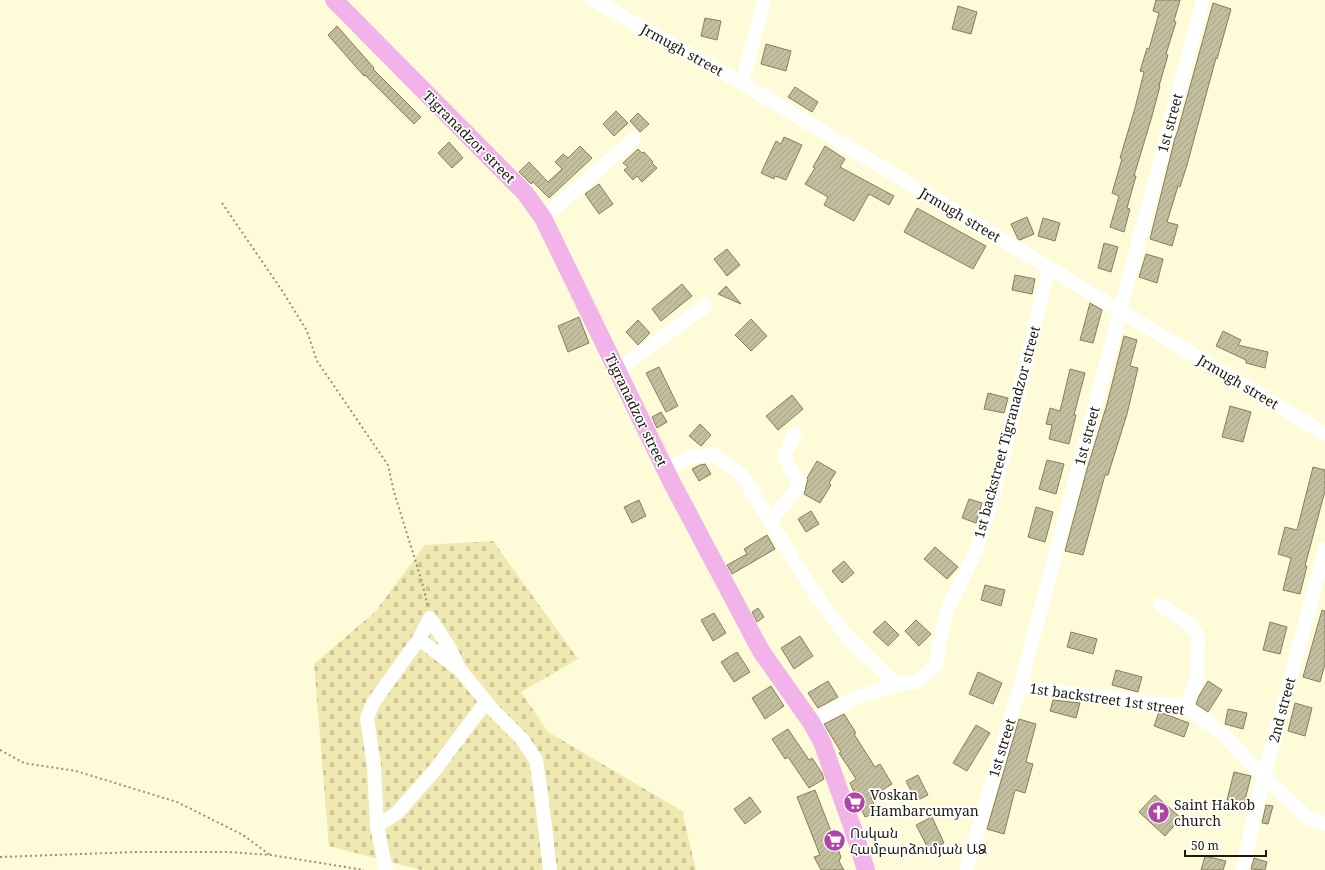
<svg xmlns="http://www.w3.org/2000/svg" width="1325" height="870" font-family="'Noto Serif','Noto Sans Armenian',serif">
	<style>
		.cemetery { fill: url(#cemetery-stones) }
		.building { fill: url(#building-hatch); stroke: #837f61 }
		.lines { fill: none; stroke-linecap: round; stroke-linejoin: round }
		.path { stroke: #95927b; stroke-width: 2; stroke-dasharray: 2 3; stroke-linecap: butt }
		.minor { stroke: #fff; stroke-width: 14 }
		.major { stroke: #f2b3eb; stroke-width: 18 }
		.labels { text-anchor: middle; stroke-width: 3.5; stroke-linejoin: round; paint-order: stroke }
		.street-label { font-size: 14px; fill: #1c1a0e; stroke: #fff }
		.poi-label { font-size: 14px; fill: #1c1a0e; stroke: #fff; text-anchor: start }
	</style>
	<defs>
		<pattern id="cemetery-stones" width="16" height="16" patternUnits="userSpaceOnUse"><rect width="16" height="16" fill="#efe8b1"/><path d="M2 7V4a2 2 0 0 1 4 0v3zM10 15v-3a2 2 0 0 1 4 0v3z" fill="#ccc697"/></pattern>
		<pattern id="building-hatch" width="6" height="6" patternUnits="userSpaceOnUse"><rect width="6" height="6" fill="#c2be9e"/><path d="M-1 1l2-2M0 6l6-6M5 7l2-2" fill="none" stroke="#a6a387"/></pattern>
	</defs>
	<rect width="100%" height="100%" fill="#fefbd9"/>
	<polygon class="cemetery" points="493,541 578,659 521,692 548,732 682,811 696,870 421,870 329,846 314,664 375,612 425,545"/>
	<g class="building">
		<polygon points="1156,0 1180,0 1174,21 1176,22 1166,54 1168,55 1159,86 1160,86 1152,116 1134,176 1136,176 1127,208 1130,209 1124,232 1110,227 1119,196 1112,193 1122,159 1120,158 1135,108 1144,72 1140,71 1147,48 1149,49 1159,13 1153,11"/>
		<polygon points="1213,3 1231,9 1217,59 1216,58 1187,165 1180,187 1178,186 1167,222 1178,225 1172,246 1150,239 1175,138 1178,130"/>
		<polygon points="958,6 977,12 971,34 952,29"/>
		<polygon points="705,18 721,21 717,40 701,36"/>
		<polygon points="337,26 374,68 373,69 421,117 414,124 365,75 364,76 328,35"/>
		<polygon points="766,44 791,51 786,71 761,64"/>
		<polygon points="795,87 818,102 812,112 788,97"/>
		<polygon points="616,111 628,123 614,136 603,124"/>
		<polygon points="638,113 649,124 640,132 630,121"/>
		<polygon points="784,137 802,145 786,180 775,176 774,179 761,173 776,141 781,144"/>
		<polygon points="449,142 463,158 452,168 438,153"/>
		<polygon points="580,146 592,158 549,198 533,182 531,184 519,172 529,162 548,182 562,169 555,162 563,154 568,158"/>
		<polygon points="825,146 845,159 840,167 894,196 889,205 869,194 854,221 824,205 828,197 805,184 815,168 813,167"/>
		<polygon points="638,149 642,153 644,152 653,162 652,163 657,168 642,182 637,176 633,180 624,170 628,167 623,163"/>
		<polygon points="599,184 613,204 599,214 585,194"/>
		<polygon points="917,208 986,246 973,269 904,232"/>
		<polygon points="1027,217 1034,234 1020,240 1018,239 1011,224"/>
		<polygon points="1043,218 1060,223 1055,241 1038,236"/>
		<polygon points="1104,243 1118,247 1111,272 1098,268"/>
		<polygon points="727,249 740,265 727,276 714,259"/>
		<polygon points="1146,254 1163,259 1157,283 1139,277"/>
		<polygon points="1015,275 1035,279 1032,294 1012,290"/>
		<polygon points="682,284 692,296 661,321 652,309"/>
		<polygon points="726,286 741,304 718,294"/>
		<polygon points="1090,303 1102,310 1093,343 1080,340"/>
		<polygon points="579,317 589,343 568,352 558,326"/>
		<polygon points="751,319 767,336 751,351 735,335"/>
		<polygon points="638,320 650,333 638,345 626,332"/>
		<polygon points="1223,331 1241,340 1238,345 1268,352 1265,368 1246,363 1246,360 1216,346"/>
		<polygon points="1124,336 1137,340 1130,366 1138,368 1127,414 1108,475 1105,475 1083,555 1065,551 1087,469 1107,404"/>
		<polygon points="659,367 678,406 666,412 646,373"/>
		<polygon points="1070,369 1085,373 1074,415 1076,415 1069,444 1049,439 1052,425 1046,424 1050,408 1060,411"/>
		<polygon points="988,393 1008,398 1004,413 984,409"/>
		<polygon points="792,395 803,409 778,430 766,416"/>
		<polygon points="1230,406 1251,412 1243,442 1222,437"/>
		<polygon points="661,412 667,422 657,428 652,417"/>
		<polygon points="700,424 711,435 701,446 689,436"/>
		<polygon points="1047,460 1064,464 1056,494 1039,489"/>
		<polygon points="817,461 836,472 829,483 831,485 820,503 804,494 808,479 807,478"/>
		<polygon points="705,464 711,474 699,481 692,469 700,465"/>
		<polygon points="1313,467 1325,470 1325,491 1305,566 1307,566 1300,594 1283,590 1291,558 1278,554 1285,527 1297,530"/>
		<polygon points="969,499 982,503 976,523 962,518"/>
		<polygon points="639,500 646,516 632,523 624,507"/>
		<polygon points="1036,507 1053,512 1045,542 1028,537"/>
		<polygon points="811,511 819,524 806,532 798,519"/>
		<polygon points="767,535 775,549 732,574 727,565 747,554 744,549"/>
		<polygon points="935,547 958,567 947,579 924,559"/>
		<polygon points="844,561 854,573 842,583 832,571"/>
		<polygon points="985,585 1005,590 1001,606 981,600"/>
		<polygon points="758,608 764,617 757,622 752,612"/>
		<polygon points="1322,610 1325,611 1325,664 1320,682 1303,677"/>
		<polygon points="714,613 726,633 713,641 701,620"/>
		<polygon points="916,620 931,634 919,646 905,631"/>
		<polygon points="885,621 899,635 888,646 873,632"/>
		<polygon points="1270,622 1287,627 1280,654 1263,650"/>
		<polygon points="1071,632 1097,639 1093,654 1067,647"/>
		<polygon points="800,636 813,656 794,669 781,648"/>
		<polygon points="737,652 750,672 734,682 721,662"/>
		<polygon points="1116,670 1142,677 1138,692 1112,685"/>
		<polygon points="978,672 1002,683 993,704 969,694"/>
		<polygon points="828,681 838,697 818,708 808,693"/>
		<polygon points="1208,681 1222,690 1208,712 1196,704 1199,696"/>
		<polygon points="771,686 784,706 765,719 752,698"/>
		<polygon points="1053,700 1080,703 1076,718 1050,711"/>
		<polygon points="1295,703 1312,708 1305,736 1288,731"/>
		<polygon points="1228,709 1247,713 1243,729 1225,724"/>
		<polygon points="1159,712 1189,723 1184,737 1154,726"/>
		<polygon points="844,714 856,733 854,734 875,767 880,764 892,784 871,797 877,812 865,817 850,783 856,779 839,753 841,752 824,724"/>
		<polygon points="1019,719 1036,724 1026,762 1033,764 1025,793 1015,790 1004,834 987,829"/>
		<polygon points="976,725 990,733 967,771 953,763"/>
		<polygon points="788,729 809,760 812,758 822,773 824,779 809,788 788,757 785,759 772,739"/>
		<polygon points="1234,772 1251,776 1244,804 1227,800"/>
		<polygon points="918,775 928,795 916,801 906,781"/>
		<polygon points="815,790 841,857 839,861 844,870 821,870 814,857 820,855 797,797"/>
		<polygon points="1155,795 1181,818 1165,836 1139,812"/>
		<polygon points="750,797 761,812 745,824 734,809"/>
		<polygon points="1266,805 1273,806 1268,824 1262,823"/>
		<polygon points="932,817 944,843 929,850 916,825"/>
		<polygon points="1205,856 1226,861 1223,870 1201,870"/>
		<polygon points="1254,858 1267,862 1265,870 1251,869"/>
	</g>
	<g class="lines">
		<g class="path">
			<polyline points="222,203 281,289 307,331 317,361 388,465 394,492 422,582 428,607"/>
			<polyline points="0,750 24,763 76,771 177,802 243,835 270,855"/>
			<polyline points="0,857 136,852 228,852 271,855 364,870"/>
		</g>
		<g class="minor">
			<polyline points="593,0 742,83 1325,434"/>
			<polyline points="742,83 764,0"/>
			<polyline points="543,218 634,139"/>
			<polyline points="618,370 705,306"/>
			<polyline points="665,470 690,457 714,455 741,474 816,596 851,641 890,678 896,685"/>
			<polyline points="771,520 798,488 798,482 784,456 795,433"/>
			<polyline points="1160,605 1191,625 1198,637 1197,678 1186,707"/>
			<polyline points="419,639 460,670 493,710 522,739 536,760 541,793 550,870"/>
			<polyline points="1020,687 1186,707 1220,731 1264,777 1308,818 1325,823"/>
			<polyline points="811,722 855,698 896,685 916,682 936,665 940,640 947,610 976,551 993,497 1049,268"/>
			<polyline points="377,826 397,813 434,771 486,702"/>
			<polyline points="386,870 377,826 374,766 367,718 373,703 419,639 430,618 450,649 460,670"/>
			<polyline points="966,870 1020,687 1203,0"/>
			<polyline points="1242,870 1264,777 1325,549"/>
		</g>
		<polyline class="major" points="334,0 525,193 543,218 671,481 761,651 811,722 822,742 852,826 866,870"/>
	</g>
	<defs>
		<symbol id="supermarket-disc" viewBox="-11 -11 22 22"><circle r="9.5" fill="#b045a6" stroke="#fff"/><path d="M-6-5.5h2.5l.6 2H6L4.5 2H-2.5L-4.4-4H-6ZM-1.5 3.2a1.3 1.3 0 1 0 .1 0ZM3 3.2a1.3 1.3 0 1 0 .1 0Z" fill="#fff"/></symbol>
		<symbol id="church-disc" viewBox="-11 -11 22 22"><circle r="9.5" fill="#b045a6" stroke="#fff"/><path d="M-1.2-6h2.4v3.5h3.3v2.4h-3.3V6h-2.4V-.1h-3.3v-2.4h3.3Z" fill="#fff"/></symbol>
	</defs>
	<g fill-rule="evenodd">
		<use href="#supermarket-disc" x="842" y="790" width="25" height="25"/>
		<use href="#church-disc" x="1146" y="800" width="25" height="25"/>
		<use href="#supermarket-disc" x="822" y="828" width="25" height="25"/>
	</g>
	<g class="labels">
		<g class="street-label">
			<text transform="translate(682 50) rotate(29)" y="5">Jrmugh street</text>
			<text transform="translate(1170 123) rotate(-75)" y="5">1st street</text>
			<text transform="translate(469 137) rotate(45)" y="5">Tigranadzor street</text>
			<text transform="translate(960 215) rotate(31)" y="5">Jrmugh street</text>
			<text transform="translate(1238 382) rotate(31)" y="5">Jrmugh street</text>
			<text transform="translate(636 410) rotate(64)" y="5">Tigranadzor street</text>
			<text transform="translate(1007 432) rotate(-75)" y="5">1st backstreet Tigranadzor street</text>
			<text transform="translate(1087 436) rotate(-75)" y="5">1st street</text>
			<text transform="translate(1107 699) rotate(8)" y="5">1st backstreet 1st street</text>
			<text transform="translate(1282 710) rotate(-75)" y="5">2nd street</text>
			<text transform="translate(1002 748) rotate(-73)" y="5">1st street</text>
		</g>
		<g class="poi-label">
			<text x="870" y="800">Voskan<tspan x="870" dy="16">Hambarcumyan</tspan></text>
			<text x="1174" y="810">Saint Hakob<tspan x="1174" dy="16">church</tspan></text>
			<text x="850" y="838">Ոսկան<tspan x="850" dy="16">Համբարձումյան ԱՁ</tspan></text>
		</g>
	</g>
	<path d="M1185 850v6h81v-6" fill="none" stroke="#1c1a0e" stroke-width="2"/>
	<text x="1191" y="850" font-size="12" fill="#1c1a0e" stroke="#ffffff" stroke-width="3" paint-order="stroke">50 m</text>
</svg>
